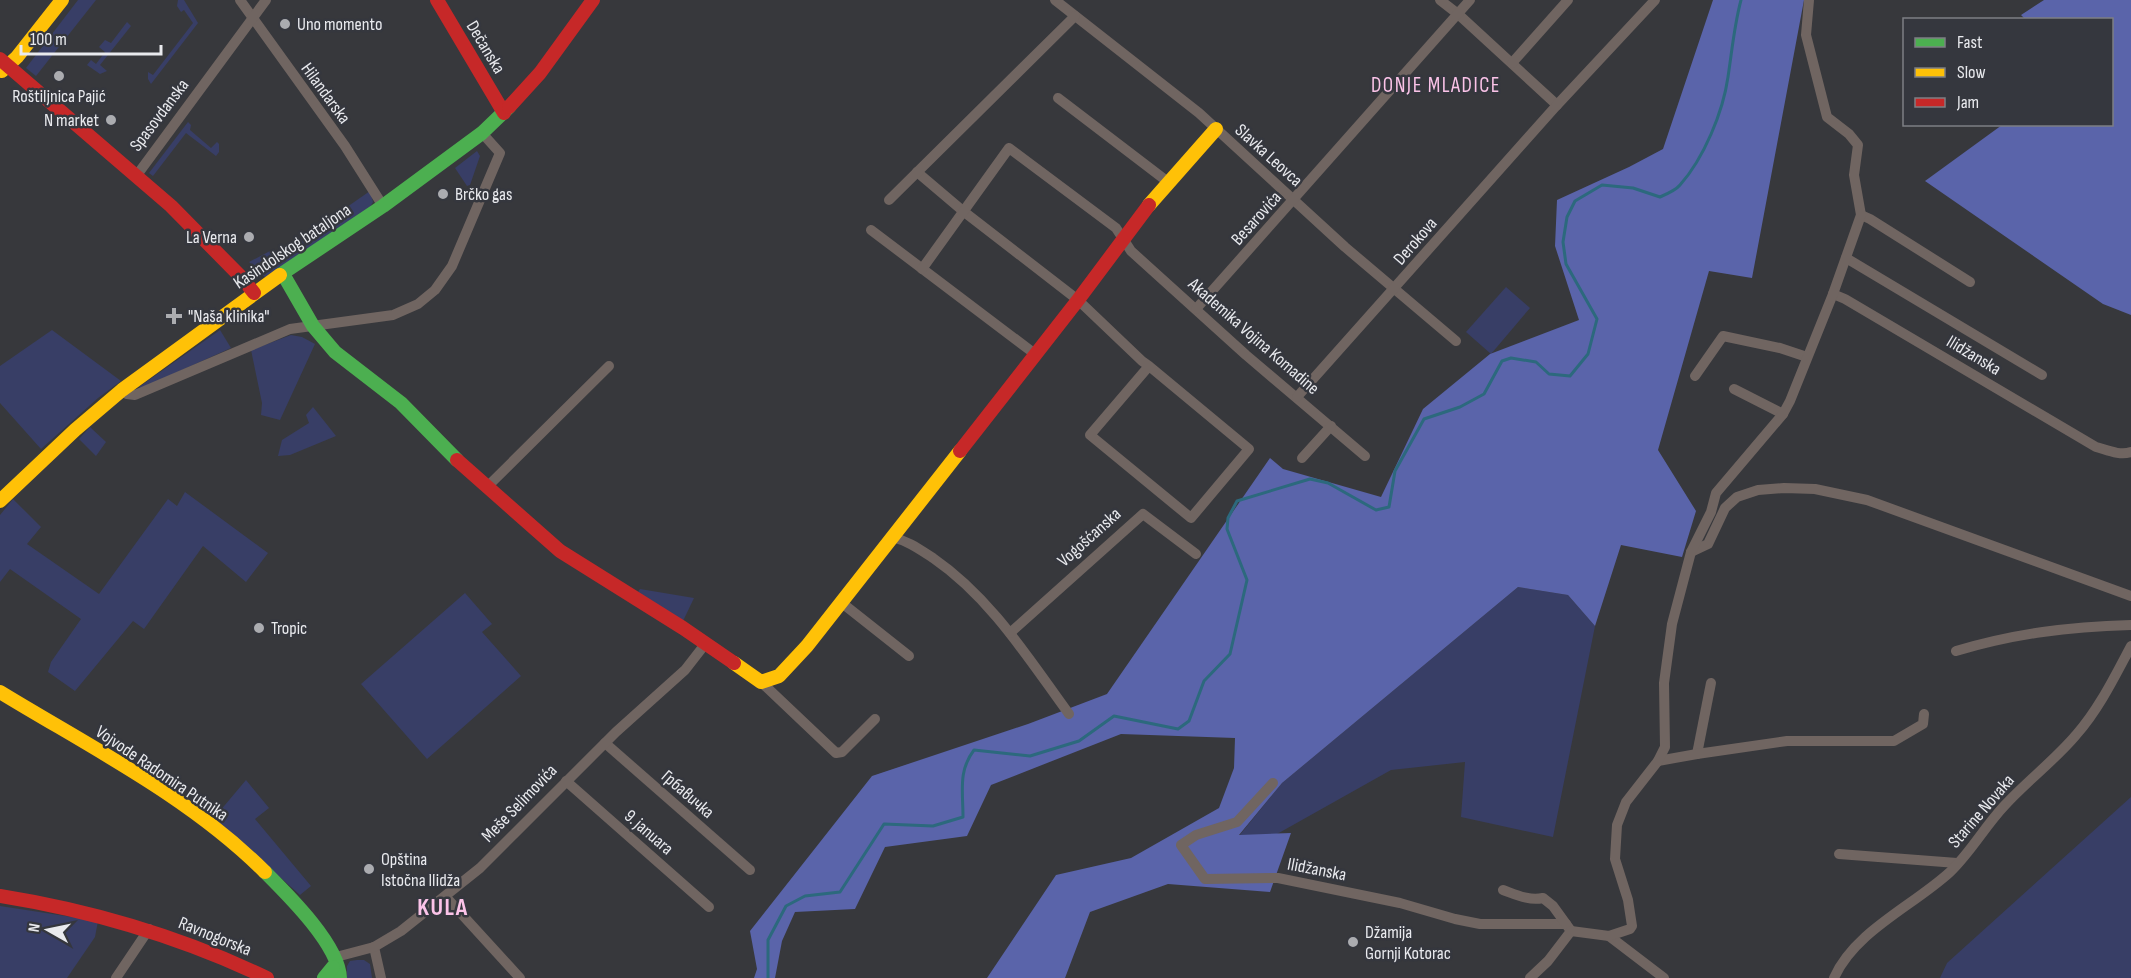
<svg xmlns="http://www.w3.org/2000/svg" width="2131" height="978" font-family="'Sofia Sans Condensed',sans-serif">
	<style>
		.green { fill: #383e66 }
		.forest { fill: #5a64aa }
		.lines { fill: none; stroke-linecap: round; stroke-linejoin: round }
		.stream { stroke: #2c697d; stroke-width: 3 }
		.street { stroke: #706561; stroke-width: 10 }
		.fast { stroke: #4caf50; stroke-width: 14 }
		.slow { stroke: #ffc107; stroke-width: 14 }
		.jam { stroke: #c62828; stroke-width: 14 }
		.poi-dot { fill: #abacb0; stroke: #35373e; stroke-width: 2 }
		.labels { text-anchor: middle; stroke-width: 5; stroke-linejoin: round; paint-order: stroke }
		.poi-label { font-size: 18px; fill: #e9eaee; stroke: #35373e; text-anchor: start }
		.street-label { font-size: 18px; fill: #e9eaee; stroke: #35373e }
		.quarter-label { font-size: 21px; letter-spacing: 1.5px; fill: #fbc3e8; stroke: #35373e }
		.district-label { font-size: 24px; font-weight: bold; letter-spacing: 1.5px; fill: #fbc3e8; stroke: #35373e }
	</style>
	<rect width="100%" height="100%" fill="#37383c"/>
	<g class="green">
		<polygon points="78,0 96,0 36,76 26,68"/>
		<polygon points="178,0 184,0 198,23 151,84 148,79 148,72 153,75 193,23 184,10 181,12 177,6"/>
		<polygon points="127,22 131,26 100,65 107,71 100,74 87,65 91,60 96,64 105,52 99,47 105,40 111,43"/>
		<polygon points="188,122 191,125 190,130 211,148 217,142 219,144 219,152 216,156 186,133 153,176 149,173"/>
		<polygon points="477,151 480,156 470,185 467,186 455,168"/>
		<polygon points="370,191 373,202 367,212 266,278 249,262 272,250 278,255"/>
		<polygon points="1506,287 1530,308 1491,354 1466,332"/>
		<polygon points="52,330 121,381 98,398 41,449 0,403 0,366"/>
		<polygon points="220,330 231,348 142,388 139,387"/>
		<polygon points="291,335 302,337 315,344 280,420 261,415 262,403 251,350"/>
		<polygon points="313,407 336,436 290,455 278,456 282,440 309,423 306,415"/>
		<polygon points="90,427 106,442 96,456 79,439"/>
		<polygon points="185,492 268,553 246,582 203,546 144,629 133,621 75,691 48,672 51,662 81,619 10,569 0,582 0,515 13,499 41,527 27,544 99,594 168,499 177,506"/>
		<polygon points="1518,587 1568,595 1595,626 1553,837 1461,817 1465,762 1391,770 1277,834 1239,836 1282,783"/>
		<polygon points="640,589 694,598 683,621 640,595 638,592"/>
		<polygon points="465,593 492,624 482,632 521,676 427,759 361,684"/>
		<polygon points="246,780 269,808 255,819 311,886 300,895 214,818"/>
		<polygon points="2131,797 2131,978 1940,978 1947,963"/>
		<polygon points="0,906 98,921 95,937 67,978 0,978"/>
		<polygon points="357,960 364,960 370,964 372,978 347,978 347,966 350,961"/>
	</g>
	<g class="forest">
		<polygon points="1713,0 1804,0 1752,278 1709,271 1658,450 1696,511 1682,557 1621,545 1595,626 1568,595 1518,587 1282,783 1239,835 1291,833 1270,892 1168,884 1090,912 1065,978 987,978 1056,875 1131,858 1219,808 1234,768 1235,738 1121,734 991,785 967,836 885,847 855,909 795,912 782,941 775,978 754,978 757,969 750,931 872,776 1028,724 1107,694 1270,458 1283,469 1381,497 1423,409 1490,354 1579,320 1555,246 1557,200 1629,167 1663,149"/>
		<polygon points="2044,0 2131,0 2131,315 2103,304 1925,181 2002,125 2112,124 2112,20 2025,19 2021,15"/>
	</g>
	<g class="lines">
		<path class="stream" d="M768,978V940L786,906L805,896L840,892L884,824L933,826L963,817C963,791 958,771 974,750L1030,756L1079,741L1114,716L1178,729L1189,721L1204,681L1230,654L1247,580L1227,529L1228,518L1237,501L1310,479L1328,483L1376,510L1389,507L1395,471L1424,419L1460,407L1484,394L1502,361L1511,358L1536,362L1549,374L1570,376L1588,354L1597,319L1566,264L1563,242L1567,217L1575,201L1602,185L1633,188L1660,197C1667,194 1676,190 1680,185C1704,158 1723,112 1728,77C1732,51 1734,26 1741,0"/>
		<g class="street">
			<polyline points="240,0 345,146 383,206"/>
			<polyline points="1055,0 1199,113 1345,247 1456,341"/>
			<polyline points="1440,0 1458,14 1557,105"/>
			<polyline points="1512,63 1568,0"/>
			<polyline points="1058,98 1168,182"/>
			<polyline points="917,172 963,211 1078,300 1142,361 1149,366 1249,449 1191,518 1090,435 1149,366"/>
			<polyline points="137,175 266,0"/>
			<polyline points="889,200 1075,16"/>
			<polyline points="1861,215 1870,219 1970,282"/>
			<polyline points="871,230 1035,354"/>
			<polyline points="1846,258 2042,375"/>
			<polyline points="922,269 1009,148 1116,228 1131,251 1246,355 1365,456"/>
			<path d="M1833,294L1845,299L2096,447C2107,450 2120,456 2131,452"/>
			<polyline points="1196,309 1470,0"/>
			<polyline points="1695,376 1723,336 1780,348 1807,357"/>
			<polyline points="1734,389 1783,414"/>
			<polyline points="122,390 127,394 135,395 290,329 393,315 418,304 435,290 452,266 500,153 482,133"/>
			<polyline points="1297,397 1557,105 1655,0"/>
			<polyline points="1302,458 1331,426"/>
			<polyline points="488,486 609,366"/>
			<path d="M892,537C908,541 919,549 933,558C991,598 1028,658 1069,714"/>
			<polyline points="1691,552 1708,544 1725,508 1737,497 1758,490 1784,488 1815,489 1867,500 2131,596"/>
			<polyline points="842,603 909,656"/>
			<polyline points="1010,633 1143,514 1196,554"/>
			<path d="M1956,651C2017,633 2068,627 2131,625"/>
			<polyline points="761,682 836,753 842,752 875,719"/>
			<polyline points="605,743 750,870"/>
			<polyline points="1697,754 1711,683"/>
			<polyline points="1658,761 1697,754 1787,741 1894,741 1923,724 1924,714"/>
			<polyline points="566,781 709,907"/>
			<polyline points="1273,783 1237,822 1196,835 1181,845 1205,879 1278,878 1400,903 1455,919 1480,924 1566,924 1571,931"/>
			<polyline points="1839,854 1957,863"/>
			<path d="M1503,890C1517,895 1529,901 1543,898L1553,906L1566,924"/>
			<polyline points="446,897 520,978"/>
			<polyline points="1609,936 1664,978"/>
			<polyline points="374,947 381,978"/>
			<polyline points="336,957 374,947 401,931 480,868 616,732 685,670 706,643"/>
			<polyline points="116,978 149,929"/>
			<polyline points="1530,978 1548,961 1571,931 1609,936 1630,929 1632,926 1628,900 1615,859 1617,825 1626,802 1658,761 1665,747 1664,683 1672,624 1691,552 1711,512 1716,493 1783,414 1790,401 1833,294 1861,215 1854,175 1858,145 1849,134 1827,117 1806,35 1809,0"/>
			<path d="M1834,978C1855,931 1913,906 1950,872C1971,852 1985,826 2005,805C2027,781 2055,760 2076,735C2099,709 2115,676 2131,646"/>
		</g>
		<g class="fast">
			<polyline points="283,274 313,326 335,352 401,403 457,460"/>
			<polyline points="280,275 383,206 482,133 509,107"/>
			<path d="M265,872C288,895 339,945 340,978"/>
			<polyline points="324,978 333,967"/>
		</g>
		<g class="slow">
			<polyline points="2,71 17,57 62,0"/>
			<polyline points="1149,205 1216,129"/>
			<polyline points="0,501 75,430 122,390 280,275"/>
			<polyline points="734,663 761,682 779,676 807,646 960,451"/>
			<path d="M0,692C90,747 190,797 265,872"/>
		</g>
		<g class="jam">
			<polyline points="437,0 504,113"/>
			<polyline points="0,59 171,206 243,279 254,293"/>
			<polyline points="509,107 540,73 593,0"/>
			<polyline points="960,451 1078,300 1149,205"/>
			<polyline points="457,460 560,551 683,628 734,663"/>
			<path d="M0,896C94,911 181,937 267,978"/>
		</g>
	</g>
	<g class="poi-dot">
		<circle cx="285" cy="24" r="6"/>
		<circle cx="59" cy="76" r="6"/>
		<circle cx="111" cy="120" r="6"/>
		<circle cx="443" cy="194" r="6"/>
		<circle cx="249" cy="237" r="6"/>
		<path d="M171 307h6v6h6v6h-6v6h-6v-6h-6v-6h6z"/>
		<circle cx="259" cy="628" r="6"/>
		<circle cx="369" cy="869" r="6"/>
		<circle cx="1353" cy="942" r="6"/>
	</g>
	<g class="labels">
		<g class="poi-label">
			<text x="297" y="30">Uno momento</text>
			<text x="59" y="102" text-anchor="middle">Roštiljnica Pajić</text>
			<text x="99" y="126" text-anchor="end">N market</text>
			<text x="455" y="200">Brčko gas</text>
			<text x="237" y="243" text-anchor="end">La Verna</text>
			<text x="188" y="322">"Naša klinika"</text>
			<text x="271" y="634">Tropic</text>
			<text x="381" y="865">Opština<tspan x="381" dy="21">Istočna Ilidža</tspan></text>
			<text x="1365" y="938">Džamija<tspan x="1365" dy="21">Gornji Kotorac</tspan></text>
		</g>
		<g class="street-label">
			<text transform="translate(486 47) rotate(59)" y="6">Dečanska</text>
			<text transform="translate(326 93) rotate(54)" y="6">Hilandarska</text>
			<text transform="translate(159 115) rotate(-53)" y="6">Spasovdanska</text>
			<text transform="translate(1269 155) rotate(42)" y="6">Slavka Leovca</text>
			<text transform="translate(1256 218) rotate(-48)" y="6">Besarovića</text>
			<text transform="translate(1415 241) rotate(-49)" y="6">Derokova</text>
			<text transform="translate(292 246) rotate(-34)" y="6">Kasindolskog bataljona</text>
			<text transform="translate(1254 336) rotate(41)" y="6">Akademika Vojina Komadine</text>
			<text transform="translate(1974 355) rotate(31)" y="6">Ilidžanska</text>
			<text transform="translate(1089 537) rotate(-42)" y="6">Vogošćanska</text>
			<text transform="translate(162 773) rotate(34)" y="6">Vojvode Radomira Putnika</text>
			<text transform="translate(688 794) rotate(41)" y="6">Грбавичка</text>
			<text transform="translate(519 803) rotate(-46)" y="6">Meše Selimovića</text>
			<text transform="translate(1981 811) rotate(-49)" y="6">Starine Novaka</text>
			<text transform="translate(649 832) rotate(41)" y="6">9. januara</text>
			<text transform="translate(1317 869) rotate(11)" y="6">Ilidžanska</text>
			<text transform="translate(215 936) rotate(22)" y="6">Ravnogorska</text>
		</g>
		<g class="quarter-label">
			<text x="1436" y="92">DONJE MLADICE</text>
		</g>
		<g class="district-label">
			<text x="443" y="915">KULA</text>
		</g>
	</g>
	<rect x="1903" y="18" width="210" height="108" fill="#35373e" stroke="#7d7f84" stroke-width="1.5"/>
	<rect x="1915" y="38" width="30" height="9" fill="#4caf50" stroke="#7d7f84" stroke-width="1.5"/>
	<text x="1957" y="48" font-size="18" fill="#e9eaee">Fast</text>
	<rect x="1915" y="68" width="30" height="9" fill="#ffc107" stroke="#7d7f84" stroke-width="1.5"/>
	<text x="1957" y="78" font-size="18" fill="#e9eaee">Slow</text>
	<rect x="1915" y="98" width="30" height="9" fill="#c62828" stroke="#7d7f84" stroke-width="1.5"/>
	<text x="1957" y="108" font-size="18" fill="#e9eaee">Jam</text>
	<g transform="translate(48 930) rotate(279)" stroke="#35373e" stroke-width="4.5" paint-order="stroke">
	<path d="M0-4.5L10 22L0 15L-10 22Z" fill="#e9eaee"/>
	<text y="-9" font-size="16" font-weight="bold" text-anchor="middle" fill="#e9eaee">N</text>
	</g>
	<path d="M21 45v9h140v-9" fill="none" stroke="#e9eaee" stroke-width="3"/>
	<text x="30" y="45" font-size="18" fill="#e9eaee" stroke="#35373e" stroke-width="4.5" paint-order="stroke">100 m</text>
</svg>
